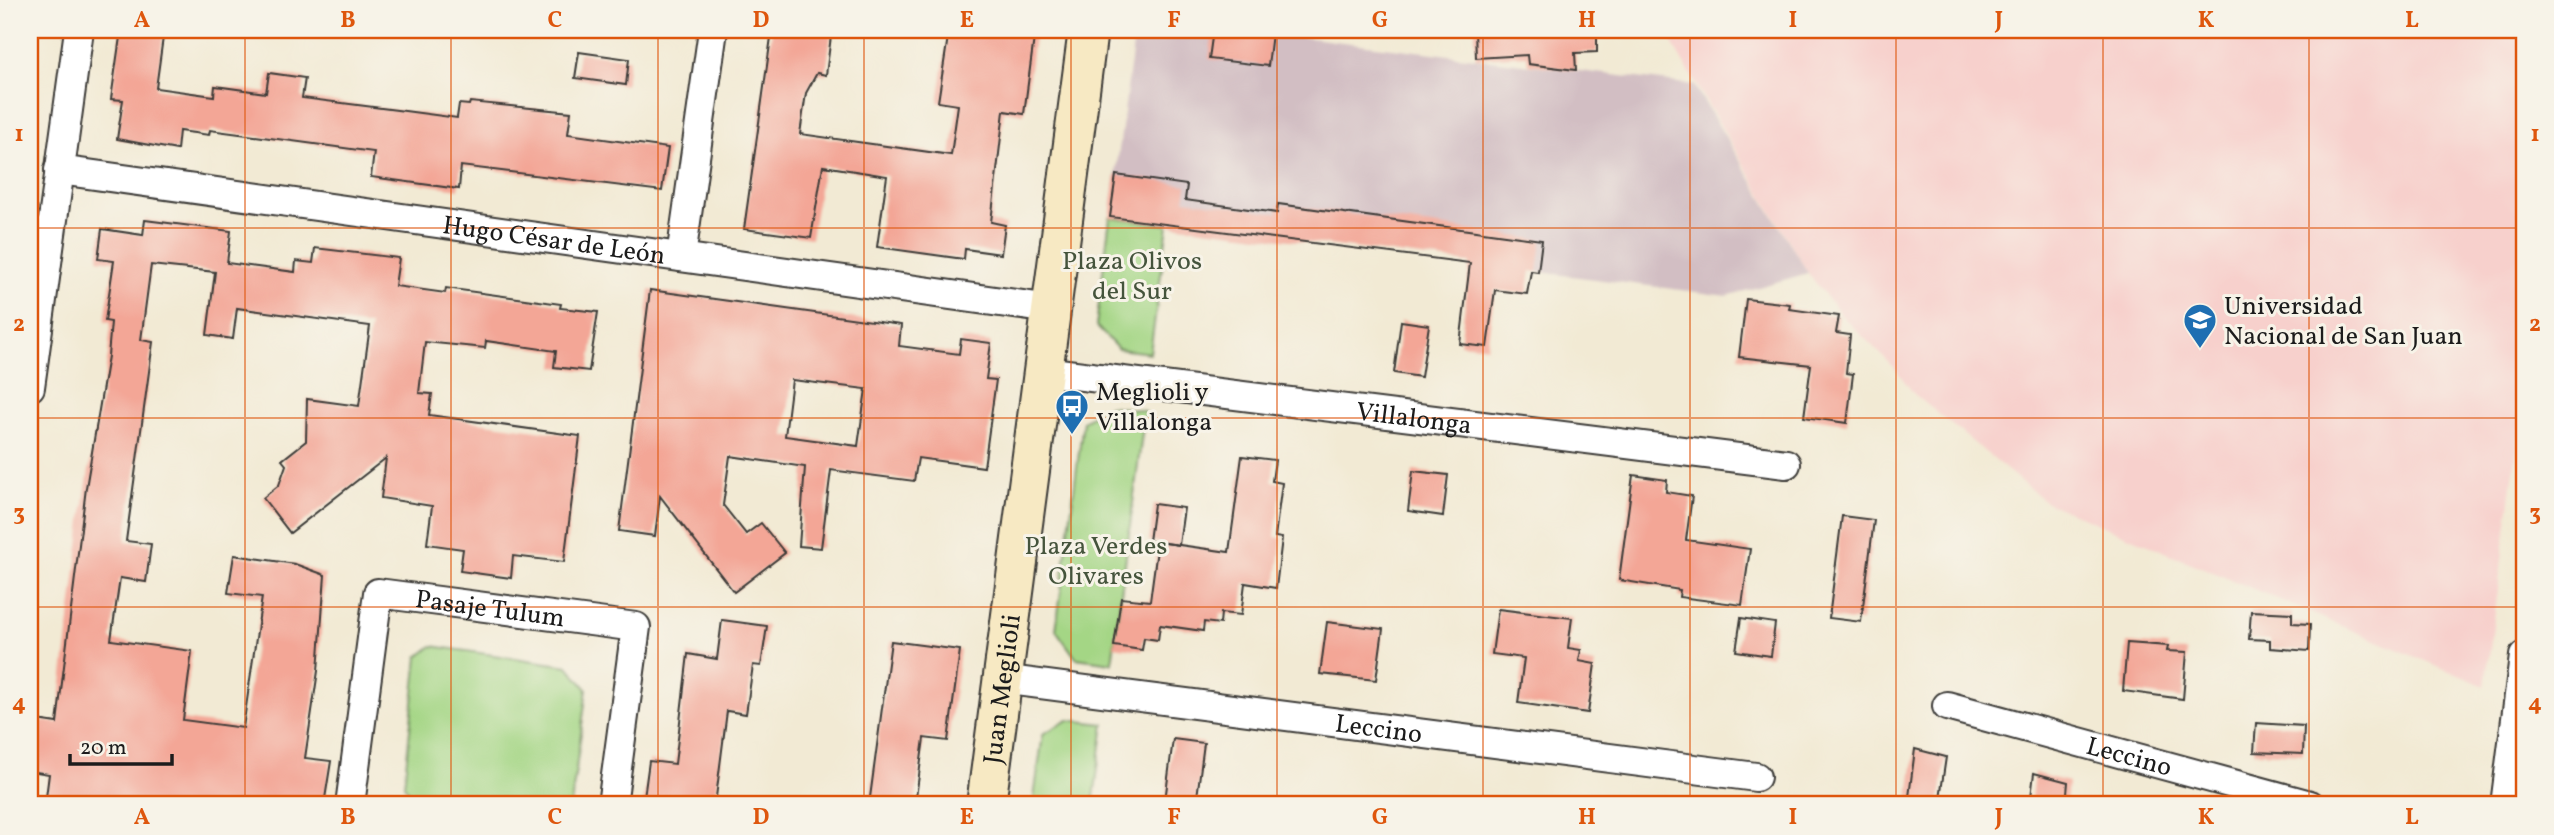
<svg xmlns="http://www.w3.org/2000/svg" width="2554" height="835" font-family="Vollkorn,serif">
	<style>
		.built { fill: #f7d0cc }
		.industrial { fill: #d2bec3 }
		.green { fill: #a4d685; stroke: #607950; stroke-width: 2 }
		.building { fill: #f3a696; fill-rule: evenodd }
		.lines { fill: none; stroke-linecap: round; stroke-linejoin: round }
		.street-casing { stroke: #3c3b38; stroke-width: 32 }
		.secondary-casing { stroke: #3c3b38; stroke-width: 42 }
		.street { stroke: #fff; stroke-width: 28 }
		.secondary { stroke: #f7e9c3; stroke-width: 38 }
		.grid { fill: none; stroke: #de560d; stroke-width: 2; stroke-opacity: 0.55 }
		.labels { text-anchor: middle; stroke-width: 6; stroke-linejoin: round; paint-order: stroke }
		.street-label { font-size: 26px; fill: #1c1c1c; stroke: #f7f3e8 }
		.park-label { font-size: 26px; fill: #45543c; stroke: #f7f3e8 }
		.poi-label { font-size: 26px; fill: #1c1c1c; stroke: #f7f3e8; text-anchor: start }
		.neatline { fill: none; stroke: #de560d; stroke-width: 2.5 }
		.grid-label { font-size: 23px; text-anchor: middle; font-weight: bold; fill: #de560d }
	</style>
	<rect width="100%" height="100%" fill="#f7f3e8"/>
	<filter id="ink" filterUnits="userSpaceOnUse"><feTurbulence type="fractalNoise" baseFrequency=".0143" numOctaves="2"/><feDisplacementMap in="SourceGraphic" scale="14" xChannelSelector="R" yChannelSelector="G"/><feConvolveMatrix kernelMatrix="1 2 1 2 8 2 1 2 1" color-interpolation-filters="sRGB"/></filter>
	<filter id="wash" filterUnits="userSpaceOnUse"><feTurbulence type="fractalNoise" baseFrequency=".00686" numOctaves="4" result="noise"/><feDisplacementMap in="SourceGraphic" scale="28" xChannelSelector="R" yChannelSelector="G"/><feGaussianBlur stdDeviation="1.57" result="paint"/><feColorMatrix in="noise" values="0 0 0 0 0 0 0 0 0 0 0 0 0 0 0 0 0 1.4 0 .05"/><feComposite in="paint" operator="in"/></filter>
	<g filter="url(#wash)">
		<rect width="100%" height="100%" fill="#f2ead4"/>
		<polygon class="built" points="1664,30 2524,30 2524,396 2485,686 2046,502 1914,394 1894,367 1841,315 1808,273"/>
		<polygon class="industrial" points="1135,30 1245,30 1694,85 1808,273 1727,296 1110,217"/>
		<g class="green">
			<polygon points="1110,217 1168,225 1150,353 1118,349 1096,326"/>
			<polygon points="1110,406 1145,411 1112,663 1076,658 1056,630 1083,421"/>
			<polygon points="432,646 568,666 587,689 571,805 451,805 416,801 404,785 418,657"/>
			<polygon points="1068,720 1104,724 1093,805 1033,805 1043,734"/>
		</g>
		<g id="blocks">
			<g class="building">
				<polygon points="121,30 164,30 156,88 214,96 215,86 266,93 269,73 305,78 302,98 405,111 457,118 459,104 469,105 470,102 571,112 568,134 668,148 662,191 461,166 459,189 371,177 374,152 210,130 209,135 179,131 177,150 117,139 123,100 111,99"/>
				<polygon points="772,30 828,30 827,35 831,36 826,75 817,73 806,93 800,134 951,155 958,105 938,102 949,30 1035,30 1024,114 1004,111 991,222 1005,225 1001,254 965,249 964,259 877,247 887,176 823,166 811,238 744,229"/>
				<polygon points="1213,30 1272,33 1268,66 1209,59"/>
				<polygon points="1475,30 1597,30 1597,52 1575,53 1576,70 1528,64 1527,55 1476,58"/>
				<polygon points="579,52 629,59 626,85 575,78"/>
				<polygon points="1116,175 1187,185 1185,200 1277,213 1278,204 1542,240 1538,272 1531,271 1527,294 1495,290 1487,347 1460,344 1470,263 1110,217"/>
				<polygon points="145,220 231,231 227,263 295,272 296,261 313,263 315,248 399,258 395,286 445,293 446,288 561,304 560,308 598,312 589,371 554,367 556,351 486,341 485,348 425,342 419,393 432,394 429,415 580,436 564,562 513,556 511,578 460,571 463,549 427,544 432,506 381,498 386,458 290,533 263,498 279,485 286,465 282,460 306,441 307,399 359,406 370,326 237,308 233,339 207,335 215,272 151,265 141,340 153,342 126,541 151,544 146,582 120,578 111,640 192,651 183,720 243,728 262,597 228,593 234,555 295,564 325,575 318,671 305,758 331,761 324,805 137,805 89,799 88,805 45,805 49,774 30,771 30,719 57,723 86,488 108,356 111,322 105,321 114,261 98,259 102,229 143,235"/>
				<path d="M650,290L901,325L899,346L959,354L961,339L991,343L986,379L996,380L984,467L918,458L914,481L831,470L821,548L799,546L805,467L730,456L723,505L746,534L761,523L785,553L734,592L660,496L655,536L619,531ZM792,380L866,389L858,446L785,436Z"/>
				<polygon points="1746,299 1790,304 1789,309 1839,316 1836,333 1850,335 1846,373 1853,374 1847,423 1804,417 1811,365 1739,357"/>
				<polygon points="1401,321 1429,325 1421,377 1394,373"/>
				<polygon points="1242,456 1275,460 1272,481 1282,483 1275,537 1282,538 1276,588 1245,583 1241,615 1221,613 1220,624 1204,622 1203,631 1160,625 1158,640 1144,638 1142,650 1114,646 1121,598 1150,601 1158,542 1229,552"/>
				<polygon points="1413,471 1448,475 1443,516 1408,511"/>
				<polygon points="1633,475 1667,480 1666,492 1692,496 1686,540 1750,549 1742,605 1679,597 1680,590 1619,580"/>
				<polygon points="1154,504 1184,508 1179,545 1149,541"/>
				<polygon points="1842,516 1874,520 1861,622 1829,618"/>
				<polygon points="1498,609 1572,618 1568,648 1581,650 1579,661 1595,664 1588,713 1518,703 1524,658 1492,654"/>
				<polygon points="2251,611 2292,613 2292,623 2310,624 2309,651 2270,648 2270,640 2249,639"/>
				<polygon points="1741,618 1775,623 1771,656 1736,651"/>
				<polygon points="722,620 767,626 761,666 753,665 746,714 727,711 715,805 643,805 649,761 675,764 688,654 717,659"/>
				<polygon points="1327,622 1383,629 1376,680 1320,674"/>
				<polygon points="891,641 960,650 948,741 924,738 915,805 869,805"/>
				<polygon points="2127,643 2168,646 2167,651 2187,652 2183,699 2123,691"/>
				<polygon points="2256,723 2304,726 2303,754 2254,752"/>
				<polygon points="1173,739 1204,743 1196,805 1165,801"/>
				<polygon points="1915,749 1946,757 1939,805 1908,805"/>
				<polygon points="2034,773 2068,782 2066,805 2030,805"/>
			</g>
		</g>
	</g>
	<g filter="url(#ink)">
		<use href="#blocks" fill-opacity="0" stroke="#3c3b38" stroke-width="2"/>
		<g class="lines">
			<defs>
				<g id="street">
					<path id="s1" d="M59,170L1051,309"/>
					<polyline points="681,257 713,30"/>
					<path id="s2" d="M1043,371L1786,464"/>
					<polyline points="30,387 79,30"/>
					<path id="s3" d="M1002,679L1756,777"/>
					<path id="s4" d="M1947,706L2310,805"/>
					<path id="s5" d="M350,805L378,593L636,627L612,805"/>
					<polyline points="2505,805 2524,656"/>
				</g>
				<g id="secondary">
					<path id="s6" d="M986,805L1088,30"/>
				</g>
			</defs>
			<use href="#street" class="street-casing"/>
			<use href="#secondary" class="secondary-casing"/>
			<use href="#street" class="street"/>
			<use href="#secondary" class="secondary"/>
		</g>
	</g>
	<path class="grid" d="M245,30V805M451,30V805M658,30V805M864,30V805M1071,30V805M1277,30V805M1483,30V805M1690,30V805M1896,30V805M2103,30V805M2309,30V805M30,228H2524M30,418H2524M30,607H2524"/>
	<defs>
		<symbol id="university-pin" viewBox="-11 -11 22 30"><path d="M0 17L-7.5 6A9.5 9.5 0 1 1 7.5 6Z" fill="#1f6fb2" stroke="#f7f3e8"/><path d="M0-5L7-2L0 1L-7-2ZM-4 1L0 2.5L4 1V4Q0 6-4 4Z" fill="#fff"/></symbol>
		<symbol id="bus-pin" viewBox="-11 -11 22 30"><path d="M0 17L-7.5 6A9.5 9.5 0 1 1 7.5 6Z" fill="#1f6fb2" stroke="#f7f3e8"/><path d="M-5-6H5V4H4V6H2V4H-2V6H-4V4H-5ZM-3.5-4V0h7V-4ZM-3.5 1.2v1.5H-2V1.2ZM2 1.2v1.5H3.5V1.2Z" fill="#fff"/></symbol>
	</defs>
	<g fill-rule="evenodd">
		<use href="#university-pin" x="2181" y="301" width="38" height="52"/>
		<use href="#bus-pin" x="1053" y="387" width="38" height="52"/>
	</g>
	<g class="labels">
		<g class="street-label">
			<text dy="9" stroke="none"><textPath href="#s1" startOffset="500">Hugo César de León</textPath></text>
			<text dy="9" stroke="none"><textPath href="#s2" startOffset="374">Villalonga</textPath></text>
			<text dy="9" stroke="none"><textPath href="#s5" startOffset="327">Pasaje Tulum</textPath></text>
			<text dy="9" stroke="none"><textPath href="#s6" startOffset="117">Juan Meglioli</textPath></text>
			<text dy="9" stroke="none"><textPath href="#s3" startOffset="380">Leccino</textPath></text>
			<text dy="9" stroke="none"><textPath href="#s4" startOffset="189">Leccino</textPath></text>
		</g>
		<g class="park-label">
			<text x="1132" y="269">Plaza Olivos<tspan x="1132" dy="30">del Sur</tspan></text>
			<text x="1096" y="554">Plaza Verdes<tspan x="1096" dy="30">Olivares</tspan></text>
		</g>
		<g class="poi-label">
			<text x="2224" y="314">Universidad<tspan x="2224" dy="30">Nacional de San Juan</tspan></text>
			<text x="1096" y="400">Meglioli y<tspan x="1096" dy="30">Villalonga</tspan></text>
		</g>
	</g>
	<rect width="2554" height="835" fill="none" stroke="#f7f3e8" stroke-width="77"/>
	<path d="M70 754v10h102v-10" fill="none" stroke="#1c1c1c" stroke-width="3.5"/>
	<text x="80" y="754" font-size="21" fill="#1c1c1c" stroke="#f7f3e8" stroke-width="5" paint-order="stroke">20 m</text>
	<rect x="38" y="38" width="2478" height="758" class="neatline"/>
	<g class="grid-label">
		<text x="142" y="27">A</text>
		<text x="348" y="27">B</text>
		<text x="555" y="27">C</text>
		<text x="761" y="27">D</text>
		<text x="967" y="27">E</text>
		<text x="1174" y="27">F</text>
		<text x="1380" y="27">G</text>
		<text x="1587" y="27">H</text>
		<text x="1793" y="27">I</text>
		<text x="1999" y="27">J</text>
		<text x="2206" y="27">K</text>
		<text x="2412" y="27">L</text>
		<text x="19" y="141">1</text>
		<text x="2535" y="141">1</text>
		<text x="19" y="331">2</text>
		<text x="2535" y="331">2</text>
		<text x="19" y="520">3</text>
		<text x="2535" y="520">3</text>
		<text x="19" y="710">4</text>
		<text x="2535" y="710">4</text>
		<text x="142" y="824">A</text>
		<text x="348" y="824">B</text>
		<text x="555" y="824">C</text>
		<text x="761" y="824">D</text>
		<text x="967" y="824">E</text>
		<text x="1174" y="824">F</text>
		<text x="1380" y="824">G</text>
		<text x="1587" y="824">H</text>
		<text x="1793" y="824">I</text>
		<text x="1999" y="824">J</text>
		<text x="2206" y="824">K</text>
		<text x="2412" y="824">L</text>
	</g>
</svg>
